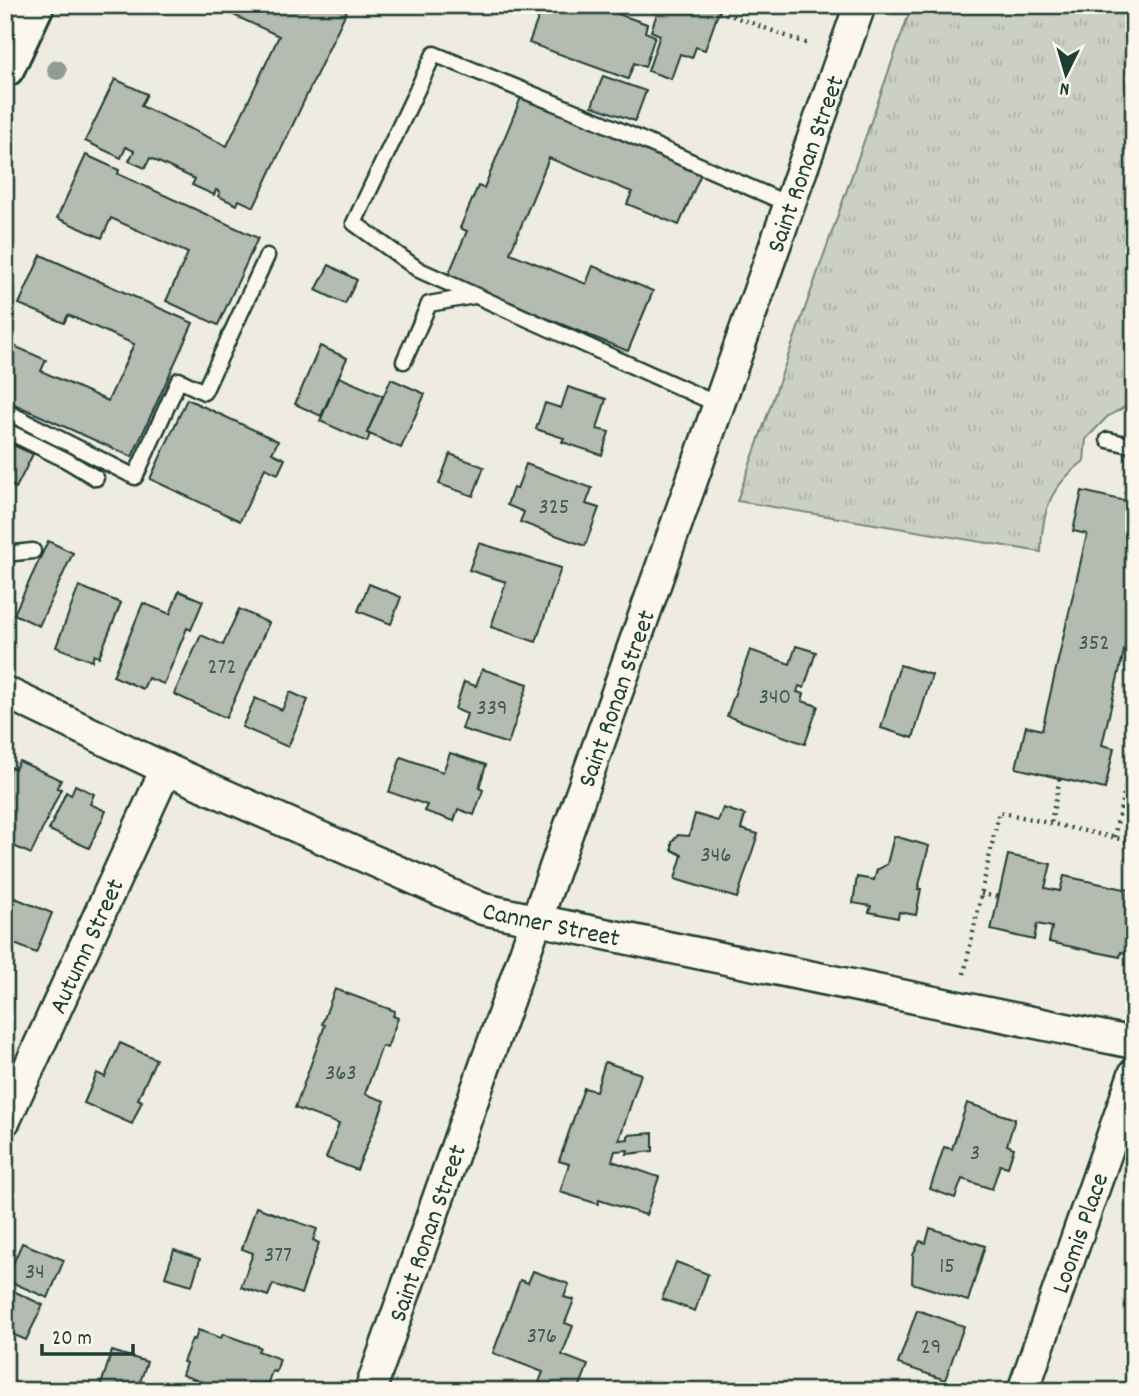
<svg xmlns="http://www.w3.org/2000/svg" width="1139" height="1396" font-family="Dekko,sans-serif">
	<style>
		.grass { fill: url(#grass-tufts); stroke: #75867c; stroke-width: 2 }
		.building { fill: #b4bbb0; stroke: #1f3d34; stroke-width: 2 }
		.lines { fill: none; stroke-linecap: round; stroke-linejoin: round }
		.lane-casing { stroke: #1f3d34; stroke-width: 19 }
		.street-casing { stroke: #1f3d34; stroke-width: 35 }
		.primary-casing { stroke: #1f3d34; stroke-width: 44 }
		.path { stroke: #1f3d34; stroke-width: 4.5; stroke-dasharray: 2 5; stroke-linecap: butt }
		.lane { stroke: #fbf7ec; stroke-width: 14 }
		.street { stroke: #fbf7ec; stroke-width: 30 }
		.primary { stroke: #fbf7ec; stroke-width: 38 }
		.tree { fill: #8f9c92 }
		.labels { text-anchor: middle; stroke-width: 6; stroke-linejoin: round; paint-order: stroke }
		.number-label { font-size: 23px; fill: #445c53 }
		.street-label { font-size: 26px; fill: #1f3d34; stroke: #fbf7ec }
	</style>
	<defs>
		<pattern id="grass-tufts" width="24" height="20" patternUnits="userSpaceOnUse" patternTransform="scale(1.75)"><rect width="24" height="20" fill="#cbcfc4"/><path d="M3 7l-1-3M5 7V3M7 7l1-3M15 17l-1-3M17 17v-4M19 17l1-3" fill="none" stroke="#aeb3a9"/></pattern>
	</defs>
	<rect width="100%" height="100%" fill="#eeece1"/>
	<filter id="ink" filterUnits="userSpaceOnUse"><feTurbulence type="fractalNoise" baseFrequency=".0143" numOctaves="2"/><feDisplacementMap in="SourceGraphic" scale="14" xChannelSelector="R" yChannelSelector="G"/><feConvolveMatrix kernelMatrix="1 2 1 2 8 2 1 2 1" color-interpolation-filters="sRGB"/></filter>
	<g filter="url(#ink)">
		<path class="grass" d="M912,5H1134V404L1132,403L1107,417L1086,439L1084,461C1050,487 1042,510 1041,552L737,501Z"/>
		<g class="building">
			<polygon points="212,5 337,5 347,10 254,207 239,200 237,205 218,196 220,192 216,190 214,195 192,185 195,179 150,158 145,168 129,161 134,151 126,147 121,158 85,141 115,79 147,94 141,106 227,146 279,36"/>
			<polygon points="592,5 647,24 645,32 655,36 645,67 634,63 628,79 529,43 541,10 531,5"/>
			<polygon points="660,5 721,5 705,50 696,47 692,58 680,54 671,79 648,71 660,35 651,31"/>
			<polygon points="603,76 646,91 635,121 592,106"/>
			<polygon points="522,95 703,169 679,225 627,204 632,192 549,158 510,253 586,284 593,266 653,291 628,351 447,278 467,231 460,228 478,186 484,188"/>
			<polygon points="86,155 119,170 118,174 258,238 218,325 166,301 188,253 111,218 102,238 57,218"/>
			<polygon points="41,255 193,323 132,457 5,400 5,342 46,360 41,371 108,401 134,344 68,315 64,323 19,304"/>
			<polygon points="329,265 357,280 345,304 316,290"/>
			<polygon points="320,346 347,358 321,416 295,404"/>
			<polygon points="339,377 383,396 367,433 370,434 367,442 320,421"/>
			<polygon points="391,379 425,394 401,448 367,433"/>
			<polygon points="568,387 606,399 597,429 609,432 602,455 562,442 564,438 536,429 545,403 561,408"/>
			<polygon points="187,399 278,441 272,453 285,459 278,474 265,468 240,521 150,479"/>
			<polygon points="5,434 16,440 13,445 33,454 16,488 5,483"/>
			<polygon points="450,454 484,467 473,496 439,484"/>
			<polygon points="526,464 592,488 586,504 599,508 585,546 520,522 524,512 507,505 513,488 517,489"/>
			<polygon points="1082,491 1134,503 1134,608 1102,745 1114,748 1105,789 1016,768 1026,726 1042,730 1087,534 1073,531"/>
			<polygon points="48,541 73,553 39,626 14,614"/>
			<polygon points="479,543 561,568 536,642 491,627 506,582 469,570"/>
			<polygon points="369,584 401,597 391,624 358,611"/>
			<polygon points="79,586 121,603 99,657 94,655 92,661 56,647"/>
			<polygon points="179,591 203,601 191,630 187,628 164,684 148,678 143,689 113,676 143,603 170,614"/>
			<polygon points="239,609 269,623 226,718 174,694 201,635 223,645"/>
			<polygon points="796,646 816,652 804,688 799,686 797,692 804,694 802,701 818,706 805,744 727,716 750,650 790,664"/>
			<polygon points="900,665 932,675 913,738 881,728"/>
			<polygon points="482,669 528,684 508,744 462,729 467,714 455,709 464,682 476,686"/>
			<polygon points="290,692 308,700 288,747 242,727 255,698 282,710"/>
			<polygon points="450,753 486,765 479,788 483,790 474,815 458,809 454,821 424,811 427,805 389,792 401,757 443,772"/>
			<polygon points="19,761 61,780 57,788 61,789 31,854 5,842 5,779 11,767 15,769"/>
			<polygon points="75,785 94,794 90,804 106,811 89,848 49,830 66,792 71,795"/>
			<polygon points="723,808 745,815 741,829 758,834 737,898 675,879 682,855 672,850 672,842 678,835 689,836 695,814 718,821"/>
			<polygon points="894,836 929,846 918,889 921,889 916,915 899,912 898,918 869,912 871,906 853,903 857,877 874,880 877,870 887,864"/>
			<polygon points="1008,855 1051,864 1045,888 1060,891 1064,876 1134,891 1134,955 1121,952 1120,957 1049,942 1052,927 1037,924 1034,940 991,930"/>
			<polygon points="15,898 52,913 36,953 5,940 5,922"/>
			<polygon points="335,989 395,1011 393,1016 398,1018 387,1048 382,1046 365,1094 385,1101 357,1170 326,1158 339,1124 295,1108 325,1025 322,1024"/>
			<polygon points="120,1043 156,1059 138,1099 142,1101 132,1124 84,1103 97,1073 105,1077"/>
			<polygon points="605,1062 641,1074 619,1140 628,1139 628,1135 653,1133 653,1151 627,1154 628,1150 615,1151 612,1161 659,1177 646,1215 599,1200 598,1204 560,1192 569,1164 559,1161 584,1088 596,1091"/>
			<polygon points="967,1103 1015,1119 1007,1145 1014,1148 1008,1167 1000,1165 992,1189 962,1179 955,1198 930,1189 944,1147 952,1149"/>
			<polygon points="256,1207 317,1229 313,1240 319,1243 301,1294 273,1284 268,1296 241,1287 253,1253 242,1249"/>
			<polygon points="930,1228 985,1246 968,1301 912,1283 913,1255 920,1241 926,1243"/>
			<polygon points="22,1243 64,1260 48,1298 6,1280"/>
			<polygon points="174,1250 200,1259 192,1285 165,1277"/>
			<polygon points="676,1262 708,1274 695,1311 662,1299"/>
			<polygon points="533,1271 569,1284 564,1297 574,1300 565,1323 573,1326 562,1355 588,1365 578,1391 555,1391 538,1385 543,1372 493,1353 520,1280 528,1283"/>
			<polygon points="5,1287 43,1305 26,1340 5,1331"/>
			<polygon points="917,1310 964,1326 945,1380 898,1364"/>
			<polygon points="198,1330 221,1338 223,1334 260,1347 258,1351 280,1359 276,1372 272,1371 265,1391 202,1391 205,1383 182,1375 186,1363 183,1362 192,1339 195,1340"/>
			<polygon points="112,1351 147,1362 137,1391 99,1391"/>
		</g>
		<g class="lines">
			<defs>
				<g id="lane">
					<polyline points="404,361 429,304 474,296"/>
					<polyline points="719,405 419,270 354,223 434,54 601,122 790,205"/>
					<polyline points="5,411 135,477 179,380 204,392 267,256"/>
					<polyline points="5,430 66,460 96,478"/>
					<polyline points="1108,440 1134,446"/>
					<polyline points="5,554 33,551"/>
				</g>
				<g id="street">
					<path id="s1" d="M5,692L166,769L483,909L1134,1043"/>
					<path id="s2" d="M5,1120L166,769"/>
					<path id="s3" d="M370,1391L860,5"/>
					<path id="s4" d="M1023,1391L1134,1074"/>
				</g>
				<polyline id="primary" points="5,67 34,5"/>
			</defs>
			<use href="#lane" class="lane-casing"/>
			<use href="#street" class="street-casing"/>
			<use href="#primary" class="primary-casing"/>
			<g class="path">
				<polyline points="719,11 808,44"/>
				<polyline points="1124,501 1131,465"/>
				<polyline points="1121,662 1134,666"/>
				<polyline points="1051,822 1060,778"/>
				<polyline points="1114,837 1134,750"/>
				<polyline points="981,894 999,897"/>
				<polyline points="964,974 999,812 1134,842"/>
			</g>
			<use href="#lane" class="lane"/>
			<use href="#street" class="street"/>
			<use href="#primary" class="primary"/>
		</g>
		<circle class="tree" cx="57" cy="70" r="10"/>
	</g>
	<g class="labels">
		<g class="number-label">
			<text x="554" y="513">325</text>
			<text x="1094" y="649">352</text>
			<text x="222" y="673">272</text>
			<text x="775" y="703">340</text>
			<text x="492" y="714">339</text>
			<text x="716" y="861">346</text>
			<text x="341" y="1079">363</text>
			<text x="975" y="1159">3</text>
			<text x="278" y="1261">377</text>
			<text x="947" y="1272">15</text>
			<text x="35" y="1278">34</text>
			<text x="542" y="1342">376</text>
			<text x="931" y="1353">29</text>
		</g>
		<g class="street-label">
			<text dy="9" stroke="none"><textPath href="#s3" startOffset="1302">Saint Ronan Street</textPath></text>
			<text dy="9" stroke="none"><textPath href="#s3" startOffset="735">Saint Ronan Street</textPath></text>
			<text dy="9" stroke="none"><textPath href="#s1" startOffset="595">Canner Street</textPath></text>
			<text dy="9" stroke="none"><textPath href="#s2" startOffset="192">Autumn Street</textPath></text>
			<text dy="9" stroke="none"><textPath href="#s4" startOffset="168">Loomis Place</textPath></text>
			<text dy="9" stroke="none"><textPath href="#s3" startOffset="168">Saint Ronan Street</textPath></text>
		</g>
	</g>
	<rect width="1139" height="1396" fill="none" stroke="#fbf7ec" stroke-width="28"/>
	<rect x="14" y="14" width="1111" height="1368" fill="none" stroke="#1f3d34" stroke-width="2.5" filter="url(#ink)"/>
	<g transform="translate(1066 74) rotate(185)" stroke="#fbf7ec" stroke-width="5" paint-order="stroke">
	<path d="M0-5L12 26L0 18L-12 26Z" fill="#1f3d34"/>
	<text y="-10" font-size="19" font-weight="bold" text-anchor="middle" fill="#1f3d34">N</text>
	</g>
	<path d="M42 1344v10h91v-10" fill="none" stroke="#1f3d34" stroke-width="3.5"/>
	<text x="52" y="1344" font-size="21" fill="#1f3d34" stroke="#fbf7ec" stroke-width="5" paint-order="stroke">20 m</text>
</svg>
